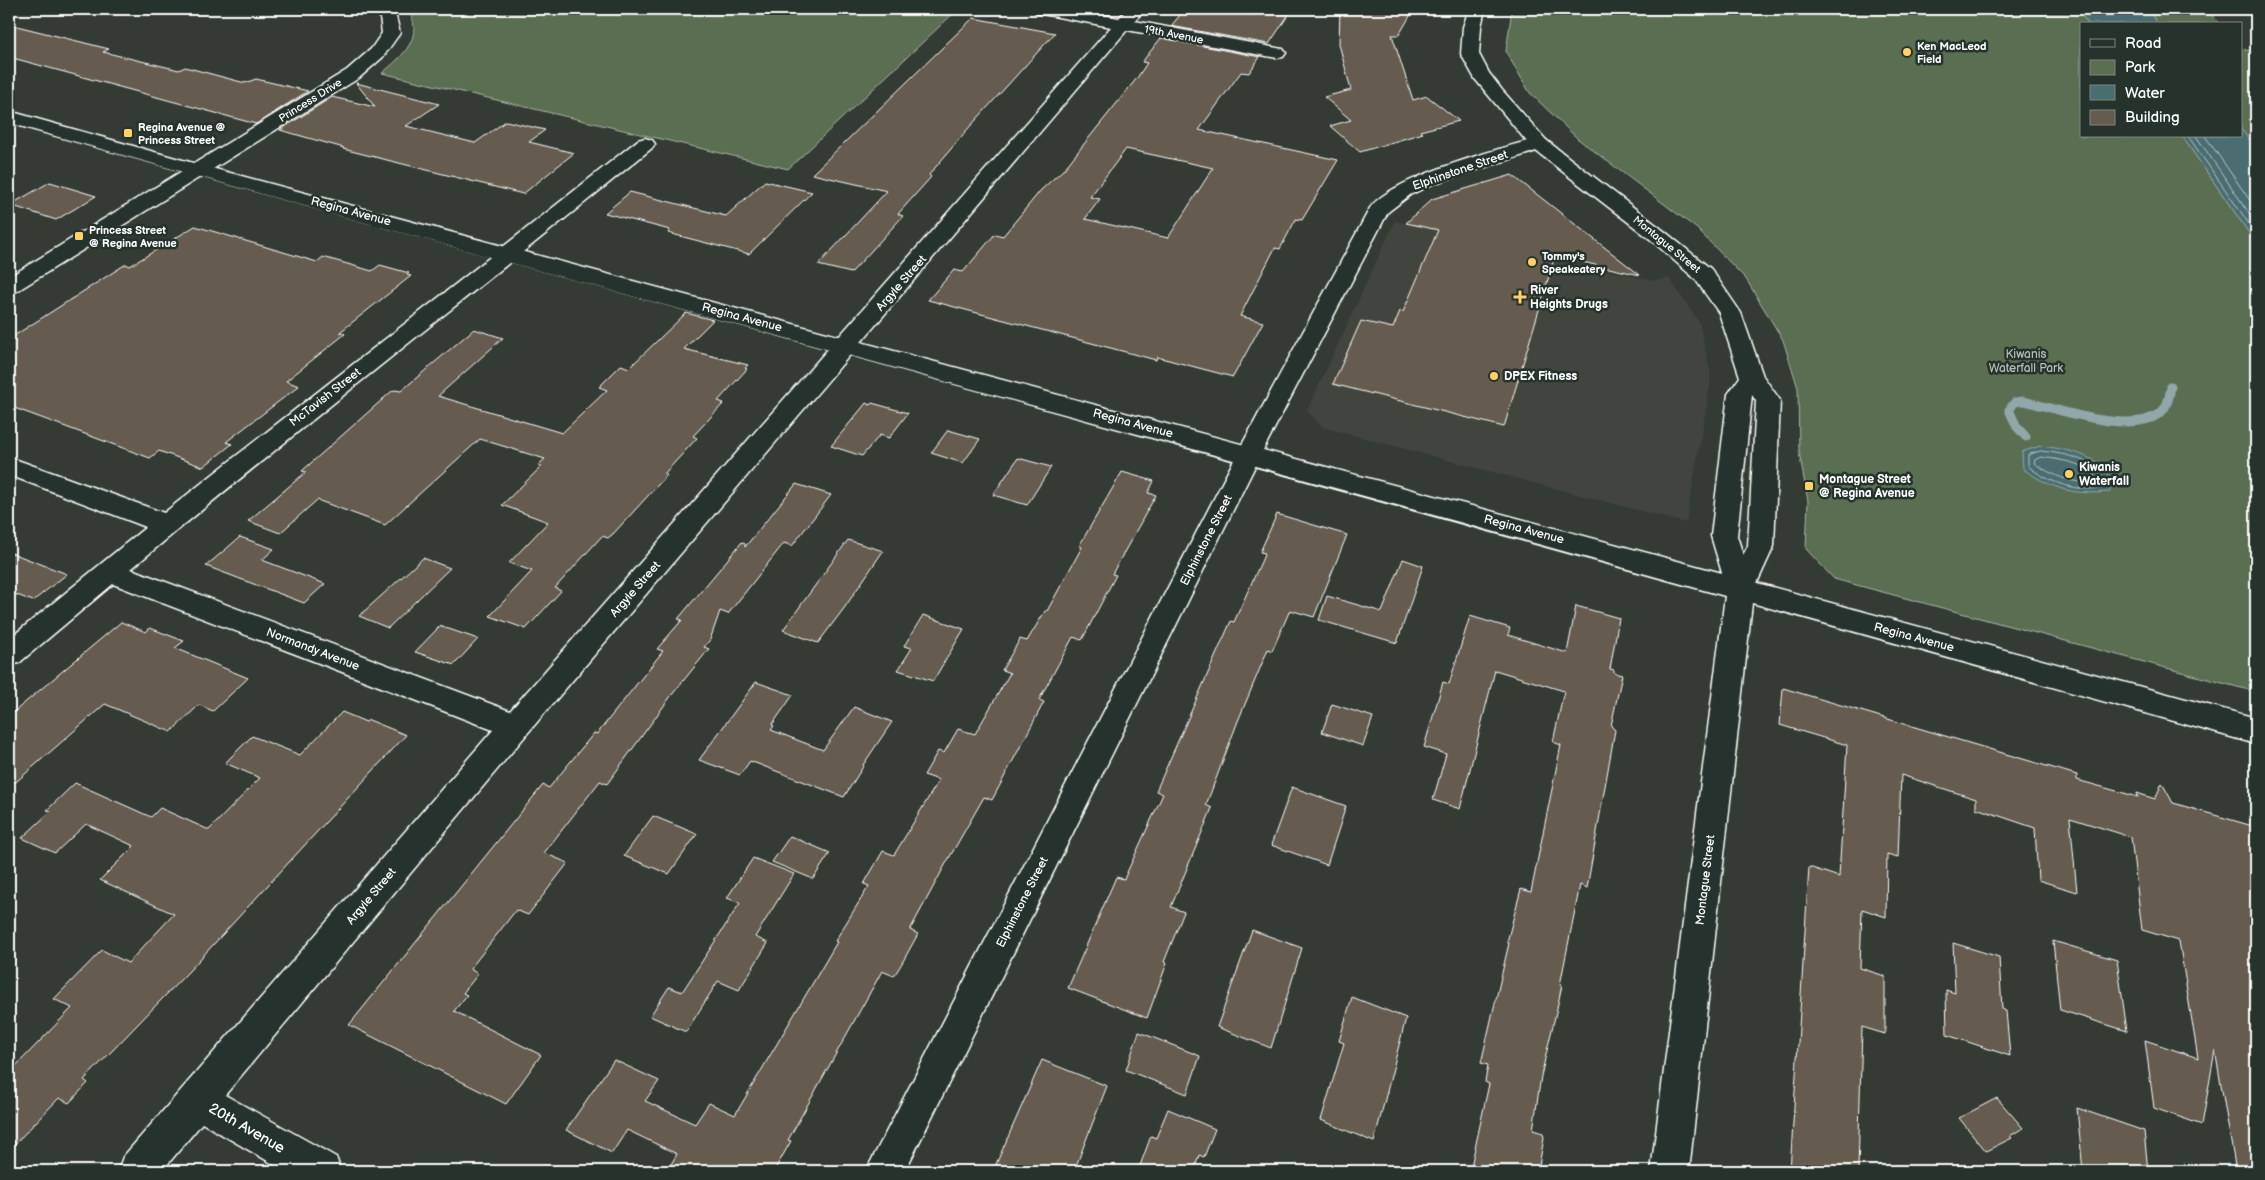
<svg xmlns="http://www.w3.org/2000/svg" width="2265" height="1180" font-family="'Balsamiq Sans',sans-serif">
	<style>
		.built { fill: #42453c }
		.green { fill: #5a6e51; stroke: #acb6a8 }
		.water { fill: #4a6d70; stroke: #92a7a9 }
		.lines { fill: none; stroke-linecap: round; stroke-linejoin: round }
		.shore { stroke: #b7c5c6; stroke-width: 1 }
		.stream { stroke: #92a7a9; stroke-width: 9 }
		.building { fill: #655c4f; stroke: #fff; fill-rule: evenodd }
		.minor-casing { stroke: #fff; stroke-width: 3 }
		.tertiary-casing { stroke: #fff; stroke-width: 3 }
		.minor { fill: #26332d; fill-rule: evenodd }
		.tertiary { fill: #26332d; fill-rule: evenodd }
		.poi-dot { fill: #ffd166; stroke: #26332d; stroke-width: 2 }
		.labels { text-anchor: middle; stroke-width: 5; stroke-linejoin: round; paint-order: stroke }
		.far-street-label { font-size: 11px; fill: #fff; stroke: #26332d }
		.far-poi-label { font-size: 11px; font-weight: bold; fill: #fff; stroke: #26332d; text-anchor: start }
		.street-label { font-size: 12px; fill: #fff; stroke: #26332d }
		.poi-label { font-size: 12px; font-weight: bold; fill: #fff; stroke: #26332d; text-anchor: start }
		.park-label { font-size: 12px; fill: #b5beb1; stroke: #26332d }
		.near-street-label { font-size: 15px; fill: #fff; stroke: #26332d }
	</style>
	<rect width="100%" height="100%" fill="#333b34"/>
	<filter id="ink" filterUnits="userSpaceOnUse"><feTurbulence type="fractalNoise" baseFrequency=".02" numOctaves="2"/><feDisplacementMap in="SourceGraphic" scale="10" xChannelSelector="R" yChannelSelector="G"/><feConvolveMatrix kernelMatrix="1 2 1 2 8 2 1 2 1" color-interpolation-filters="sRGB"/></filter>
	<g filter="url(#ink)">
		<polygon class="built" points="1395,221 1555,256 1554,259 1655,281 1669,278 1699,322 1710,370 1710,386 1686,523 1322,427 1307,411"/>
		<g class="green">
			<path d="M407,9H958L788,169L382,73C402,57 426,36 407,9Z"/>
			<polygon points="1512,9 2076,9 2089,24 2081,24 2081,136 2182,136 2256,243 2256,692 1834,579 1806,549 1808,501 1799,452 1798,388 1783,340 1746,279 1696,228 1578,139 1530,93 1506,52"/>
			<polygon points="2147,9 2207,9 2219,24 2158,24"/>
			<polygon points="2241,49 2256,52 2256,148 2241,129"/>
		</g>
		<g class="water">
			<polygon points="2076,9 2147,9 2158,24 2089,24"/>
			<polygon points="2241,129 2256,148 2256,243 2182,136 2241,136"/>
			<path d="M2040,446C2060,448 2101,455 2110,477C2111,481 2110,487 2110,492C2073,495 2054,490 2023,469L2022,452Z"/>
		</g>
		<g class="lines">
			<g class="shore">
				<polyline points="2188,136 2256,234"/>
				<polyline points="2196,136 2256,223"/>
				<polyline points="2205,136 2256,209"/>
				<path d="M2041,451C2065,454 2101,459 2105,487C2078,493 2049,483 2028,466V455Z"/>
				<path d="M2041,457C2060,460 2087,462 2098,480C2076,487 2052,475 2034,463L2035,460Z"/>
			</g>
			<path class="stream" d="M2026,437L2017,427L2009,410L2015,402L2024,401C2057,409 2129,435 2159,414C2168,408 2170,395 2171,386"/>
		</g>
		<g class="building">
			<polygon points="1185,9 1218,9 1251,15 1256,9 1263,9 1289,14 1269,44 1171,26"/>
			<polygon points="1340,9 1414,9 1399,35 1392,35 1413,100 1427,96 1459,121 1420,131 1423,133 1360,152 1330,126 1351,120 1324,97 1351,90 1339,44"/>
			<polygon points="973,18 1055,33 966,131 929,175 931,177 898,214 903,216 851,273 818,265 887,191 812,174"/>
			<polygon points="9,24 109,49 103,52 179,70 185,67 245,83 256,79 308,91 256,124 9,57"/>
			<path d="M1161,38L1260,57L1249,73L1241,72L1199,130L1338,160L1302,220L1296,219L1280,249L1275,248L1240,316L1263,322L1233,377L1157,357L1156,360L928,300L954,270L963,272L995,234L1003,236L1041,190L1064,169L1137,78L1147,63L1142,62ZM1126,149L1213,168L1168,238L1085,219L1100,199L1090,197Z"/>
			<polygon points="356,83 439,104 406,126 475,143 506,121 545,130 529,142 574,153 523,194 343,149 344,148 280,130 332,97 375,107"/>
			<polygon points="1512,175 1640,275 1555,256 1504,427 1333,384 1361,321 1393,328 1400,311 1403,312 1438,230 1406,223 1432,199"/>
			<polygon points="765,181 812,192 749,254 668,233 670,230 605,213 630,192 726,216"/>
			<polygon points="50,182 96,196 56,220 10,205"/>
			<polygon points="195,226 317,262 323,257 372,271 380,265 409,273 407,275 411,276 340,332 345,334 286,381 299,386 226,442 232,444 203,467 159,451 150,458 9,406 9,339 126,264 130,266"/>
			<polygon points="686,313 713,320 684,349 748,365 745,368 747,369 718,401 724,403 693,436 697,438 664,474 667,475 613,534 608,538 602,536 555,588 561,591 526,629 490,616 532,571 509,563 548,522 502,505 542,466 538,465 545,459 480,439 385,525 317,500 280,533 248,521 306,472 302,471 392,391 395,390 401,391 474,329 503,338 438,396 562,433 607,390 599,387 621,365 629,368"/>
			<polygon points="866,403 870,405 872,403 908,413 889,438 880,435 862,456 831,446"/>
			<polygon points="948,430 980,439 963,463 931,453"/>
			<polygon points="1018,458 1051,467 1027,505 993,495"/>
			<polygon points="1122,472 1154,481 1148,493 1156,495 1112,574 1116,575 1082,640 1073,637 1039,700 1044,702 992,800 984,797 944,867 910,930 918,934 902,963 894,976 882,971 788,1140 791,1141 774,1171 667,1171 677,1154 627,1130 612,1153 566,1130 614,1060 659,1081 645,1101 695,1124 709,1103 735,1115 837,942 835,941 869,886 864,884 883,851 894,855 939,780 924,775 938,751 944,753 958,729 975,734 1010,673 1002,670 1020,639 1027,641 1045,611 1047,611 1082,547 1079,546"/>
			<polygon points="796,484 831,495 792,546 784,543 728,614 720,611 710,640 704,647 709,649 671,696 607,784 600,781 544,853 568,863 528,915 516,910 470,969 478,974 463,993 467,995 454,1011 541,1055 506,1104 349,1025 543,785 549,788 594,733 597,734 663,651 657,649 682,620 678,619 742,542 745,544 745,547"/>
			<polygon points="1277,514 1347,535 1314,617 1290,610 1272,651 1268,649 1238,721 1206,805 1212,808 1171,907 1184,912 1164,962 1167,963 1147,1018 1068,988 1116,877 1124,879 1163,794 1156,791 1231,621 1234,622 1265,553 1260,552"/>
			<polygon points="240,537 274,549 262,560 325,584 304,603 206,566"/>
			<polygon points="848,540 883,551 845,607 818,643 783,630"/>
			<polygon points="9,552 67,574 33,601 9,592"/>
			<polygon points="423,558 450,568 388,628 359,616"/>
			<polygon points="1403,559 1423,566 1397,643 1319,620 1327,596 1382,612"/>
			<polygon points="1576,606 1619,618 1610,669 1614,670 1614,673 1622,675 1611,726 1615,730 1587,888 1580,885 1560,985 1562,985 1557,1008 1541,1076 1533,1130 1543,1133 1544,1138 1538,1171 1470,1171 1489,1084 1485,1082 1488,1065 1481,1063 1509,943 1507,942 1521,889 1531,892 1561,745 1553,742 1564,691 1495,670 1460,809 1433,800 1446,754 1424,747 1443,682 1449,684 1470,616 1510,628 1508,635 1567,653"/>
			<polygon points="923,615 964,629 933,681 898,670 912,648 904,646"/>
			<polygon points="121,622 146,632 150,628 184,641 175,648 248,678 213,711 199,705 171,732 105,704 9,788 9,716"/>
			<polygon points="440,626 478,639 454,665 415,652"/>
			<polygon points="756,682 793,695 772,725 774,726 771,730 823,750 854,707 892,722 863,765 864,765 844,797 750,761 740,775 699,760"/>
			<polygon points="1783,688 2077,775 2077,780 2138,797 2137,793 2155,799 2162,783 2173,803 2256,827 2256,1171 2236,1171 2215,1050 2202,1125 2154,1108 2145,1040 2198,1058 2179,941 2142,930 2131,837 2070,818 2077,892 2038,880 2035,828 1976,808 1976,799 1901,775 1898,857 1887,854 1886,917 1862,909 1860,968 1885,976 1885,1034 1862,1027 1858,1171 1790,1171 1809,867 1839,877 1847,745 1780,725"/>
			<polygon points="1332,704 1373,717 1363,746 1322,732"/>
			<polygon points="342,712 366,722 369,720 406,735 189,971 84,1080 88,1083 69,1103 59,1098 9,1150 9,1073 72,1008 54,999 102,950 128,963 174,914 100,880 134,846 86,824 55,853 22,838 51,811 47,810 75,783 151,817 160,808 209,830 260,778 225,763 252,736 300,755"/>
			<polygon points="1292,787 1346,806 1327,865 1271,845"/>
			<polygon points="653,816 697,834 669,874 624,856"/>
			<polygon points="790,836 830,853 813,879 772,862"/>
			<polygon points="753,858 794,874 755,937 768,943 739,990 718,981 686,1032 650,1016 669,987 682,992 740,903 727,898"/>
			<polygon points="1252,930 1302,948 1271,1048 1217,1027"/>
			<polygon points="2053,941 2117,960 2127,1031 2060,1010"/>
			<polygon points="1953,943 1999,957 2002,1009 2006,1011 2010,1056 1947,1035 1946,990 1955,993"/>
			<polygon points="1352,997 1406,1018 1374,1142 1321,1120 1344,1043 1339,1041"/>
			<polygon points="1139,1032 1200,1056 1187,1094 1126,1070"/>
			<polygon points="1042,1060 1107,1086 1074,1171 993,1171"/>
			<polygon points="1997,1098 2023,1128 2010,1136 2012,1138 1986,1151 1959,1118"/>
			<polygon points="2077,1108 2144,1131 2148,1171 2083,1171"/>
			<polygon points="1168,1109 1215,1129 1204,1157 1199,1155 1194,1171 1138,1171 1151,1136 1156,1138"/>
		</g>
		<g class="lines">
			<defs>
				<g id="minor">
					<polygon points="374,9 390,9 396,17 400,33 383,57 359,78 17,291 9,293 9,277 347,70 371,49 382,33 380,17"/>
					<path d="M1034,9H1068L1119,18L1127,9H1144L1135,21L1277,48L1283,49L1286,53L1283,57L1277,58L1127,30L526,735L225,1095L336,1157L341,1171H285L202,1123L162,1171H118L123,1157L493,730L113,584L19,663L9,666V639L146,527L9,475V457L164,513C321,388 481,266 638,140L645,138L652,140L655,144L652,148C479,289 302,425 131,569L510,711L1111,27L1042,14L1036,13Z"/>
					<path d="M1539,138L1546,140L1549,144L1546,148L1435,183L1410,195L1388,212L1261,454L905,1171H866L1237,454L1370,208C1391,178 1501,148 1539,138Z"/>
				</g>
				<path id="tertiary" d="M1469,9H1485L1481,27L1479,54L1489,73L1502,90L1546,140L1664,231L1711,269L1741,313L1763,376L1780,400L1774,546L1757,583L2256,718V744L1752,603L1689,1171H1651L1725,596C1154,436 580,285 9,123V111L204,166L1722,573L1711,536L1728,394L1740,377L1719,313L1695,279L1650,239L1532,148L1475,79L1461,54L1463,27ZM1752,395L1756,401L1748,546L1743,555L1737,536Z"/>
			</defs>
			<use href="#minor" class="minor-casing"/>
			<use href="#tertiary" class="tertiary-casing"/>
			<use href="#minor" class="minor"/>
			<use href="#tertiary" class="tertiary"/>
		</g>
	</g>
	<g class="poi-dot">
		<circle cx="1907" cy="52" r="5"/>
		<rect x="123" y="128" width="10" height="10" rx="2.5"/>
		<rect x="74" y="231" width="10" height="10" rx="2.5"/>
		<circle cx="1532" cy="262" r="5"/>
		<path d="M1517.5 289.5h5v5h5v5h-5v5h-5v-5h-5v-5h5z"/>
		<circle cx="1494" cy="376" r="5"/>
		<circle cx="2069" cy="474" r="5"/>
		<rect x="1804" y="481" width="10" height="10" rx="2.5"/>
	</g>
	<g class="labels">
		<g class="far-street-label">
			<text transform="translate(1174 34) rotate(11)" y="4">19th Avenue</text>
			<text transform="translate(310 100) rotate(-32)" y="4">Princess Drive</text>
			<text transform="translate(1667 244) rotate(39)" y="4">Montague Street</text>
		</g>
		<g class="far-poi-label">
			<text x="1917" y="50">Ken MacLeod<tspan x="1917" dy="13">Field</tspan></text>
			<text x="138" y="131">Regina Avenue @<tspan x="138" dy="13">Princess Street</tspan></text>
			<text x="89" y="234">Princess Street<tspan x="89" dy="13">@ Regina Avenue</tspan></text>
			<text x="1542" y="260">Tommy's<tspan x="1542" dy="13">Speakeatery</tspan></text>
		</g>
		<g class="street-label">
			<text transform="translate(1460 170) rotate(-19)" y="4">Elphinstone Street</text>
			<text transform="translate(351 211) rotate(15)" y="4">Regina Avenue</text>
			<text transform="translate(901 283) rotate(-49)" y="4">Argyle Street</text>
			<text transform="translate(742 317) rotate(15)" y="4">Regina Avenue</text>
			<text transform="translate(325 397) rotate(-38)" y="4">McTavish Street</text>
			<text transform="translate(1133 423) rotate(15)" y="4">Regina Avenue</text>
			<text transform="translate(1524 529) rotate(15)" y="4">Regina Avenue</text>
			<text transform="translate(1206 540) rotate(-63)" y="4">Elphinstone Street</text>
			<text transform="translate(635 589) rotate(-49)" y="4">Argyle Street</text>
			<text transform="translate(1914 637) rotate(15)" y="4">Regina Avenue</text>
			<text transform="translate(313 649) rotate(21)" y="4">Normandy Avenue</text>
			<text transform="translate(1705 880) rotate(-83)" y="4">Montague Street</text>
			<text transform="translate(371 896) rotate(-50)" y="4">Argyle Street</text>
			<text transform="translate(1022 902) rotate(-63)" y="4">Elphinstone Street</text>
		</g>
		<g class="poi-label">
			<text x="1530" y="294">River<tspan x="1530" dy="14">Heights Drugs</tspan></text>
			<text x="1504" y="380">DPEX Fitness</text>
			<text x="2079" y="471">Kiwanis<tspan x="2079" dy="14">Waterfall</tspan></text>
			<text x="1819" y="483">Montague Street<tspan x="1819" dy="14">@ Regina Avenue</tspan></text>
		</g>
		<g class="park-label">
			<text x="2026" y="358">Kiwanis<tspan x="2026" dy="14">Waterfall Park</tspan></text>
		</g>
		<g class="near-street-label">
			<text transform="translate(247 1128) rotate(30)" y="5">20th Avenue</text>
		</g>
	</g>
	<rect width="2265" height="1180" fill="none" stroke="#26332d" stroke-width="30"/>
	<rect x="15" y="15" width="2235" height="1150" fill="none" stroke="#fff" stroke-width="2" filter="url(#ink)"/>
	<rect x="2080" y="22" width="162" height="115" fill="#26332d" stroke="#7d8581"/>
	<rect x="2090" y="39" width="25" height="8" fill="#26332d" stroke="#7d8581"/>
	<text x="2125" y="48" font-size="15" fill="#ffffff">Road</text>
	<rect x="2090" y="60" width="25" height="15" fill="#5a6e51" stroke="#7d8581"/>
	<text x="2125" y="72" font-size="15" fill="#ffffff">Park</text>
	<rect x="2090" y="85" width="25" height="15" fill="#4a6d70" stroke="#7d8581"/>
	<text x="2125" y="98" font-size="15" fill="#ffffff">Water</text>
	<rect x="2090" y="110" width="25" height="15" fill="#655c4f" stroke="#7d8581"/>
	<text x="2125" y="122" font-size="15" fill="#ffffff">Building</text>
</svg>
